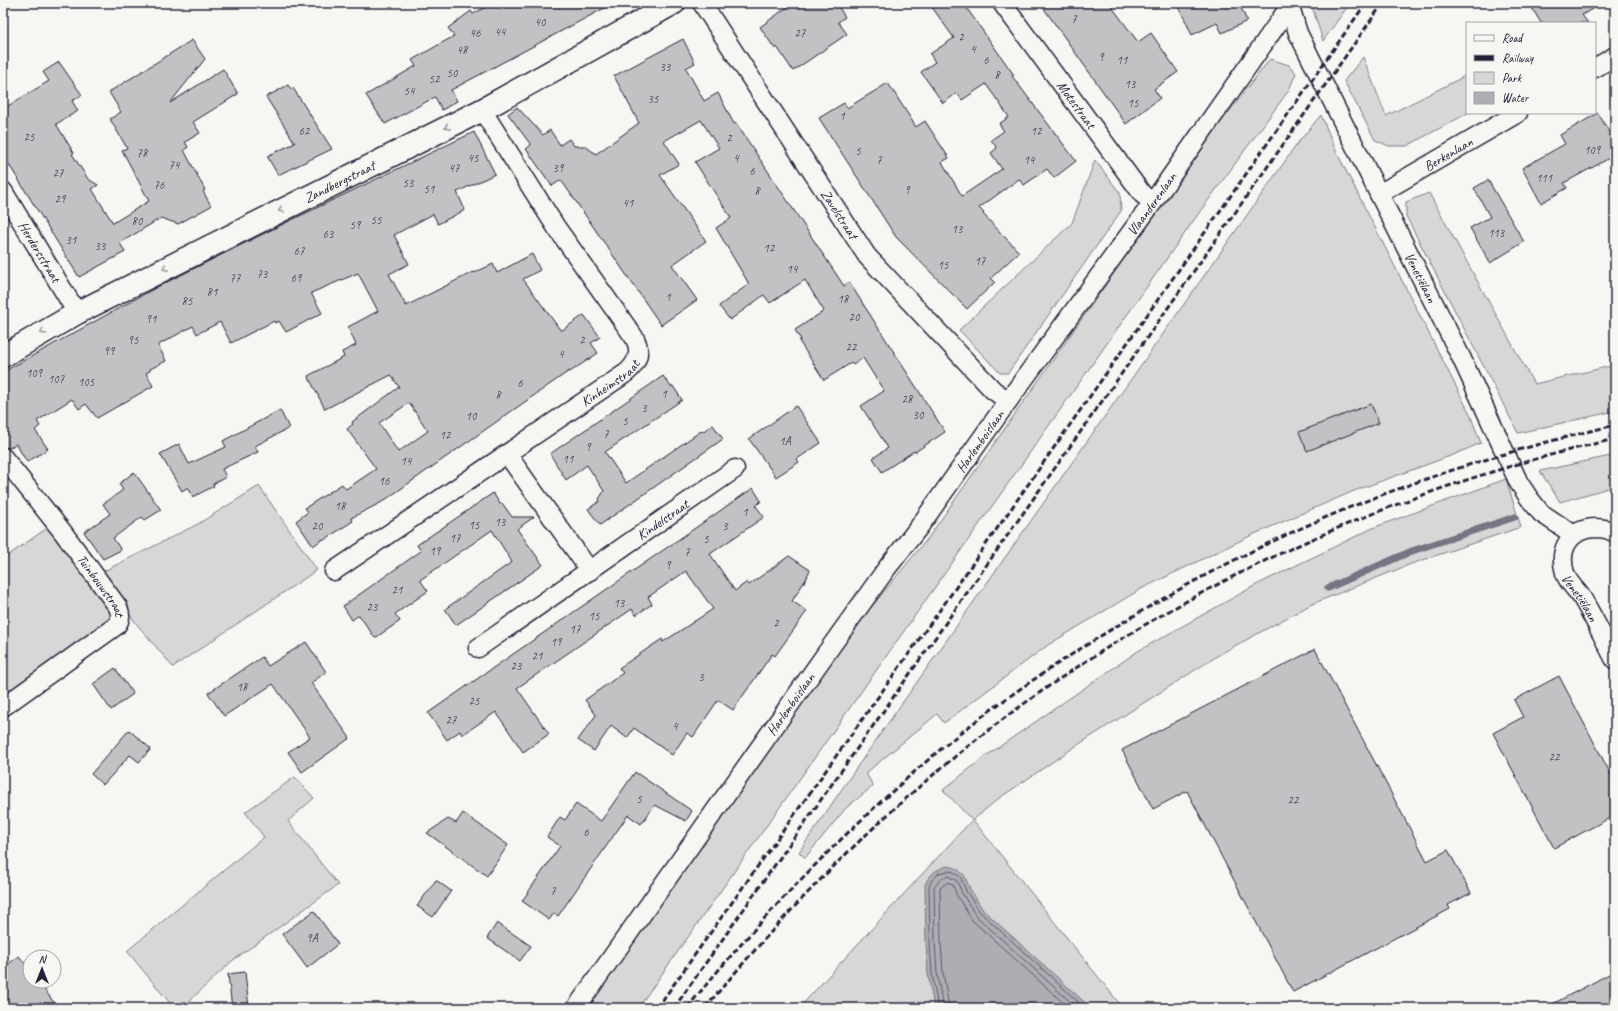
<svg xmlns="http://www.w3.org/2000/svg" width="1618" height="1011" font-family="Caveat,sans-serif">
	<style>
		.green { fill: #d7d7d7; stroke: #7c7c89 }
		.water { fill: #adadb3; stroke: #757583 }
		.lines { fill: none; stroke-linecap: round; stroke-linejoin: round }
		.shore { stroke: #5a5a6b; stroke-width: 1 }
		.stream { stroke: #757583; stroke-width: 7 }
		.building { fill: #c2c2c4; stroke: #22223b; fill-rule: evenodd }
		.street-casing { stroke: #22223b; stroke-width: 21 }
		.secondary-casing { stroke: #22223b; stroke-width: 25 }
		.street { stroke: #f6f6f2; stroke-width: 18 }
		.secondary { stroke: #f6f6f2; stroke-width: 22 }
		.rail { stroke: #22223b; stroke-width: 3; stroke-dasharray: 6 3; stroke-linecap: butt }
		.oneway { stroke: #9797a0 }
		.labels { text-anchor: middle; stroke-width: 3.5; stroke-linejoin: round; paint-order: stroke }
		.number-label { font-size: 12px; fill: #4a4a5d }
		.street-label { font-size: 14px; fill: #22223b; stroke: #f6f6f2 }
	</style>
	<rect width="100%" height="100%" fill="#f6f6f2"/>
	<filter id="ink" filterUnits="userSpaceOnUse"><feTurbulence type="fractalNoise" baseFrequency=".025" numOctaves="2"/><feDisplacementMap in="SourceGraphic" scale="8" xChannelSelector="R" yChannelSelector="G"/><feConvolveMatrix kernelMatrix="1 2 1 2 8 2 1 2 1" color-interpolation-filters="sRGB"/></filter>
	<g filter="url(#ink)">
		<g class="green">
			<polygon points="1311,3 1350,3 1323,41"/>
			<polygon points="1363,57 1386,116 1467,75 1468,113 1407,146 1389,146 1375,140 1344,81"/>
			<polygon points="1270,59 1289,65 1296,73 1289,90 1199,213 638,1008 582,1008 864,616 928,538 1161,206 1221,122"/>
			<polygon points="1321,115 1336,151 1469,412 1481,443 1453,455 1354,491 1252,535 1141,589 1048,645 944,723 937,714 866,773 873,786 846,808 805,858 799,852 857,767 1300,140"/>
			<polygon points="1095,160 1120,193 1121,211 1008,373 1000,373 959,330 1072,223"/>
			<polygon points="1429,193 1534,384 1615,365 1615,411 1518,433 1406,216 1406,202"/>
			<polygon points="1615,455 1615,486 1560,502 1540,471"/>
			<polygon points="1506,479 1521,527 1411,564 1312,604 1222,653 1073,748 998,799 973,820 1123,1008 799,1008 972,820 943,790 983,758 1138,651 1256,585 1375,527"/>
			<polygon points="259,486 317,570 173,667 135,622 100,573 198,524"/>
			<polygon points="50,526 113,614 112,620 3,701 3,559"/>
			<polygon points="295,777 314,798 288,821 338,885 232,961 182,1008 174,1008 127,951 264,837 245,812"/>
		</g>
		<path class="water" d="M948,866L956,868L964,875L970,889L983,910L1091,1008H934L928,974L926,943L925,885C929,874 938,868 948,866Z"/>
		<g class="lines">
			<g class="shore">
				<polyline points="938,1008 932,973 930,943 929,886 932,880 939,873 948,871 954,872 961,878 966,891 980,912 1085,1008"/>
				<polyline points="943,1008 937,973 935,942 934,887 942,878 948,876 957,881 962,893 976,916 1077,1008"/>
				<polyline points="949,1008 943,972 941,942 940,888 948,882 953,885 957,896 972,920 1069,1008"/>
			</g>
			<polyline class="stream" points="1328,588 1412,551 1515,517"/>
		</g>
		<g class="building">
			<polygon points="493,3 614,3 451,90 457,101 442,110 435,97 385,124 366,95 416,66 412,60 454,36 448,28 471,11 473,14"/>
			<polygon points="793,3 836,3 845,17 838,22 847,34 793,71 777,47 775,49 760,27"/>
			<polygon points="929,3 963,3 1014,75 1012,76 1076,161 1054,178 1047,169 1024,185 1019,179 979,208 984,213 983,214 1019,252 991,278 995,282 967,309 896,237 819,118 844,103 847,108 888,83 916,127 925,121 949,158 942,162 962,196 1002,169 991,153 997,148 991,140 1004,131 999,124 1009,117 986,84 962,100 957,93 943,103 921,72 935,62 930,54 954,38"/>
			<polygon points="1040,3 1109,3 1138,42 1151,33 1178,72 1154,89 1160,98 1126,124"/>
			<polygon points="1177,3 1239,3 1247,21 1222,33 1217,23 1192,35"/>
			<polygon points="1529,3 1602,3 1582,15 1588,23 1541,23"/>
			<polygon points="683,39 695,63 686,68 704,101 718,93 734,124 736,123 844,286 849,282 945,432 915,452 914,451 882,472 873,458 888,448 861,406 884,391 863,358 853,365 851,363 824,380 799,341 801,340 795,330 824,311 805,280 770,303 764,295 730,320 719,306 749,284 716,228 731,218 695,162 719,148 701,120 664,141 679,164 660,175 706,241 672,265 697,300 661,325 561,180 552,186 526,149 531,145 508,114 517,107 543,135 550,130 560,145 569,139 574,146 585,146 596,154 639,123 614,76"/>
			<polygon points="192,40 205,59 170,103 223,69 238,94 193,122 200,133 185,142 188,147 184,150 205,190 203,191 211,206 178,224 161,218 120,243 125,252 79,277 3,155 3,109 49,81 43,72 59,62 82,95 72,101 78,111 56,124 74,153 72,154 88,179 98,185 92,189 113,223 149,201 122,150 127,148 110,119 121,112 109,92"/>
			<polygon points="288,85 291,89 293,88 332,149 278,175 267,156 295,143 266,97"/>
			<polygon points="1598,113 1615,142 1615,155 1564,183 1567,188 1541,203 1522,168 1565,144 1560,135"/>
			<path d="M474,132L495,174L457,192L465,210L438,224L433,214L394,235L409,264L389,274L406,306L473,272L474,273L493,264L497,273L532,254L540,270L523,279L561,331L584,315L600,337L591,343L598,353L570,372L569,371L382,502L351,518L353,521L324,540L323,539L313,546L296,521L308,512L305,508L342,484L346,489L376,469L347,429L353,424L352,422L399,387L391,375L325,409L308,376L344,357L342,352L356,345L348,327L378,311L358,273L311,293L322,313L286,332L279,321L275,323L274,321L231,343L220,322L197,334L193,326L158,345L166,361L150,369V371L146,373L153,386L97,418L86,404L79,409L72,399L37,421L40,426L35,430L48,449L27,462L16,444L9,448L3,447V372L159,286L277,227ZM409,403L428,431L398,452L379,423Z"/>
			<polygon points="1488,180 1524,242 1490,263 1470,228 1490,217 1474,188"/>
			<polygon points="663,376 671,387 673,386 682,400 605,452 626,483 701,431 702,432 713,425 723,439 600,525 588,509 600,501 599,499 604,491 587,465 566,480 550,454"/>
			<polygon points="1371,404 1379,423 1307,451 1299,432"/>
			<polygon points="796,406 821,443 797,459 799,462 776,477 749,439"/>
			<polygon points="280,410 289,428 255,446 258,452 222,469 226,477 213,484 214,486 193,497 188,487 182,491 160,454 179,444 189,464 226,447 223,441"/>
			<polygon points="134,472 161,510 145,520 142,517 113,538 121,550 103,559 84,532 110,514 103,504 123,490 119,484"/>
			<polygon points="753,488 761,501 756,506 764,517 710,554 735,591 747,582 749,585 789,556 810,570 807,576 808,576 792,601 807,611 775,656 772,654 733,710 718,700 693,737 687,733 672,755 634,728 627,738 611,726 594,751 578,740 596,715 585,700 623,673 619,668 662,639 663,642 713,609 686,571 648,597 652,604 636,615 632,609 517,688 549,734 523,752 496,712 462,735 460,731 447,740 428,713"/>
			<polygon points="493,493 500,504 502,503 512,517 534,517 517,529 543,565 456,625 445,609 512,562 492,530 420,580 428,591 395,614 400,621 375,638 359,615 352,620 343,606 421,551 417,545"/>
			<polygon points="306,642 326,672 311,683 350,738 302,772 288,752 310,737 273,684 224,716 208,693 262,657 268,666"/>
			<polygon points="1315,649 1427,861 1448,850 1471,893 1448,905 1450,909 1293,992 1187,791 1153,809 1122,750"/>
			<polygon points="115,668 133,694 111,710 93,684"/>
			<polygon points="1559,676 1615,782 1615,815 1554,848 1493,733 1523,717 1514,700"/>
			<polygon points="129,730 151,749 139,762 130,755 103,785 91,774"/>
			<polygon points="635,772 692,811 686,821 655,805 641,824 628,815 558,916 554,913 549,920 522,901 560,846 547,837 560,817 565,820 576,804 601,821"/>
			<polygon points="463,813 508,845 487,876 427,833 448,819 456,823"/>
			<polygon points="436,880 451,891 433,917 417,906"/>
			<polygon points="314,911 338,944 307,968 282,934"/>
			<polygon points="497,923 531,946 520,961 487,938"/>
			<polygon points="19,956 30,970 30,981 38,981 58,1008 3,1008 3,968"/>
			<polygon points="1615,971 1615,1008 1545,1008"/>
			<polygon points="245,972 249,1008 232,1008 228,974"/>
		</g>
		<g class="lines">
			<defs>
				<g id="street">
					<path id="s1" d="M702,3L867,256L993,390L1008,401"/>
					<path id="s2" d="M1002,3L1143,195L1153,202"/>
					<path id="s3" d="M1289,3L1298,33L1461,357L1519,483L1529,498L1541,513L1574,535"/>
					<polyline points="1595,68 1615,56"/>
					<path id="s4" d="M3,191L77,313"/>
					<path id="s5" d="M1379,194L1518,113"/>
					<polyline points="507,454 590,571"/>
					<path id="s6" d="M3,457L62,531L118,607C121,614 121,620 116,626L3,707"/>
					<path id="s7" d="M1615,533C1609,529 1602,528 1595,528C1569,529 1558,550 1565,573C1567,582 1577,590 1582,598C1594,618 1604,639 1615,660"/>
					<path id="s8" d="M334,571L626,373C638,363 642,351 634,337L556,227L482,110"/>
					<path id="s9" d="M478,648L735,469"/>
					<path id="s10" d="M576,1008L827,652L887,568L919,527L1008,401L1153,202L1292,3"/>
				</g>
				<g id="secondary">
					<path id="s11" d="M3,356L77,313L482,110L674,3"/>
				</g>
			</defs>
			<use href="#street" class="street-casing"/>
			<use href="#secondary" class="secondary-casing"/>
			<use href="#street" class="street"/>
			<use href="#secondary" class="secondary"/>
			<g class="rail">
				<polyline points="657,1008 947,600 1366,3"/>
				<polyline points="674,1008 1383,3"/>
				<path d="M687,1008C762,916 843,832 934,755C978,717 1026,684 1074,653C1148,605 1225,562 1306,526C1405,482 1509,450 1615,425"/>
				<path d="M705,1008C771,929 841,854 919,787C1117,615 1360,497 1615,439"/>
			</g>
		</g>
		<defs><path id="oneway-chevron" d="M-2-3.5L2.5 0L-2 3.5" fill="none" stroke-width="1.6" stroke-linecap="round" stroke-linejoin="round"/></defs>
		<g class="oneway">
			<use href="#oneway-chevron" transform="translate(447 127) rotate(154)"/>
			<use href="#oneway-chevron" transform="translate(281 210) rotate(154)"/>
			<use href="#oneway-chevron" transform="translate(165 268) rotate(153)"/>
			<use href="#oneway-chevron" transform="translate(43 332) rotate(150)"/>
		</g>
	</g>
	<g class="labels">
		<g class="number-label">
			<text x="1074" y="23">7</text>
			<text x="540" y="26">40</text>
			<text x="500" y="36">44</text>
			<text x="475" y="37">46</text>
			<text x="800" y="37">27</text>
			<text x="961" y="41">2</text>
			<text x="973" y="53">4</text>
			<text x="462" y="54">48</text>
			<text x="1101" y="61">9</text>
			<text x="986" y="64">6</text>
			<text x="1122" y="64">11</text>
			<text x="665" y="71">33</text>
			<text x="452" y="77">50</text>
			<text x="997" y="79">8</text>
			<text x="434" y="83">52</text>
			<text x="1130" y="88">13</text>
			<text x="409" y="95">54</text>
			<text x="653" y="103">35</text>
			<text x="1133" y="107">15</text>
			<text x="842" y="120">1</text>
			<text x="304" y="135">62</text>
			<text x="1036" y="135">12</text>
			<text x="29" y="141">25</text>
			<text x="729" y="142">2</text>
			<text x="1592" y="154">109</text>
			<text x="858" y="155">5</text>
			<text x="142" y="157">78</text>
			<text x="473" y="162">45</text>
			<text x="736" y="162">4</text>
			<text x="879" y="164">7</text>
			<text x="1029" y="164">14</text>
			<text x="174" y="169">74</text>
			<text x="454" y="172">47</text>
			<text x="558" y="172">39</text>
			<text x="752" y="175">6</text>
			<text x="58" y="177">27</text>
			<text x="1544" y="182">111</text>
			<text x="408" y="187">53</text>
			<text x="159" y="189">76</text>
			<text x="429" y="193">51</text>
			<text x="907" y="194">9</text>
			<text x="757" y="195">8</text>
			<text x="60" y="203">29</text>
			<text x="628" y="207">41</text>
			<text x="376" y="224">55</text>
			<text x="137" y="225">80</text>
			<text x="355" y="229">59</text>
			<text x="957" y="233">13</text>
			<text x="1496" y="237">113</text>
			<text x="328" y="238">63</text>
			<text x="71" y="244">31</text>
			<text x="100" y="250">33</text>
			<text x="769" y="252">12</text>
			<text x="299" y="255">67</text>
			<text x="980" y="265">17</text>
			<text x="943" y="269">15</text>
			<text x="792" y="273">14</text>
			<text x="262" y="278">73</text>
			<text x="235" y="282">77</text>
			<text x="296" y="282">69</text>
			<text x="212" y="296">81</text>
			<text x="668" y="301">1</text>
			<text x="843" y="303">18</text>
			<text x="187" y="305">85</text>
			<text x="854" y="321">20</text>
			<text x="151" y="323">91</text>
			<text x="133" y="344">95</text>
			<text x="582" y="344">2</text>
			<text x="851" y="351">22</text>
			<text x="109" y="355">99</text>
			<text x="561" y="358">4</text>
			<text x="34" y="377">109</text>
			<text x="56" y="383">107</text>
			<text x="86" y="386">105</text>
			<text x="520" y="387">6</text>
			<text x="664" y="398">1</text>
			<text x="498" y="399">8</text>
			<text x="907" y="403">28</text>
			<text x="644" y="412">3</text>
			<text x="918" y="419">30</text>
			<text x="471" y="420">10</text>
			<text x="625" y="425">5</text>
			<text x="606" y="438">7</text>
			<text x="445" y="439">12</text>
			<text x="785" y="445">1A</text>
			<text x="588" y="451">9</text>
			<text x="568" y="463">11</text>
			<text x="406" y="465">14</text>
			<text x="384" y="485">16</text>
			<text x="340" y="510">18</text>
			<text x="745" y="516">1</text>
			<text x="500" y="526">13</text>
			<text x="474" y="529">15</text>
			<text x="317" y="530">20</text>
			<text x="725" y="530">3</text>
			<text x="455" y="542">17</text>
			<text x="706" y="543">5</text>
			<text x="435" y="555">19</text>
			<text x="687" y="556">7</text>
			<text x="668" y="569">9</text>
			<text x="397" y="594">21</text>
			<text x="619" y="607">13</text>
			<text x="372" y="611">23</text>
			<text x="594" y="620">15</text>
			<text x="776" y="627">2</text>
			<text x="575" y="633">17</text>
			<text x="556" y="646">19</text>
			<text x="537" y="660">21</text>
			<text x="516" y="670">23</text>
			<text x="701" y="681">3</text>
			<text x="242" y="691">18</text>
			<text x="474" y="705">25</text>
			<text x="451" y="724">27</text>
			<text x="675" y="730">4</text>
			<text x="1554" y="761">22</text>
			<text x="639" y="803">5</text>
			<text x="1293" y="804">22</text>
			<text x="586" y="836">6</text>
			<text x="553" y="895">7</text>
			<text x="312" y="942">9A</text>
		</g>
		<g class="street-label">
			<text dy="5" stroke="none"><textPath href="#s2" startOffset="126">Motestraat</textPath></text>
			<text dy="5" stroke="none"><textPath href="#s5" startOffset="80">Berkenlaan</textPath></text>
			<text dy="5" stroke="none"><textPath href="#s11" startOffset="379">Zandbergstraat</textPath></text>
			<text dy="5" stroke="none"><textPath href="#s10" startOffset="989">Vlaanderenlaan</textPath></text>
			<text dy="5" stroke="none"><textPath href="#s1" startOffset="252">Zavelstraat</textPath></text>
			<text dy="5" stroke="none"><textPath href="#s4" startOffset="71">Herdersstraat</textPath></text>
			<text dy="5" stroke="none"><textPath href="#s3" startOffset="305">Venetiëlaan</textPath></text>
			<text dy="5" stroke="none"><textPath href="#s8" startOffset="334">Kinheimstraat</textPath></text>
			<text dy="5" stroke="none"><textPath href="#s10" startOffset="696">Harlemboislaan</textPath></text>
			<text dy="5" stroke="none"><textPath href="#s9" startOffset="225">Kindelstraat</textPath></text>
			<text dy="5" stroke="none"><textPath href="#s6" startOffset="162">Tuinbouwstraat</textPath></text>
			<text dy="5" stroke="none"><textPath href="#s7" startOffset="114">Venetiëlaan</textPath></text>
			<text dy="5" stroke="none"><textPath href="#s10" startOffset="372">Harlemboislaan</textPath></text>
		</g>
	</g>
	<rect width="1618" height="1011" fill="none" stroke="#f6f6f2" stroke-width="16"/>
	<rect x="8" y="8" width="1602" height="995" fill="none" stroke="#22223b" stroke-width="1.5" filter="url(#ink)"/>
	<rect x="1466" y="22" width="130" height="92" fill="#f6f6f2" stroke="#a1a1a9"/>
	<rect x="1474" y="35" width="20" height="6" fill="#f6f6f2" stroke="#a1a1a9"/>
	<text x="1502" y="42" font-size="12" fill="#22223b">Road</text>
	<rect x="1474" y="55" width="20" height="6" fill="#22223b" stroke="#a1a1a9"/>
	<text x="1502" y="62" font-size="12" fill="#22223b">Railway</text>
	<rect x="1474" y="72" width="20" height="12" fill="#d7d7d7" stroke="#a1a1a9"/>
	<text x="1502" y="82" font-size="12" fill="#22223b">Park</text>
	<rect x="1474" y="92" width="20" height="12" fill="#adadb3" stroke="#a1a1a9"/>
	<text x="1502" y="102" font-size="12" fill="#22223b">Water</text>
	<g transform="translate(42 969)"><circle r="19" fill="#f6f6f2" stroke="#a1a1a9"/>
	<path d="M0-3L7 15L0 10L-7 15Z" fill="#22223b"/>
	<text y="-6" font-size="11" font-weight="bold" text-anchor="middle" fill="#22223b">N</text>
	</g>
</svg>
